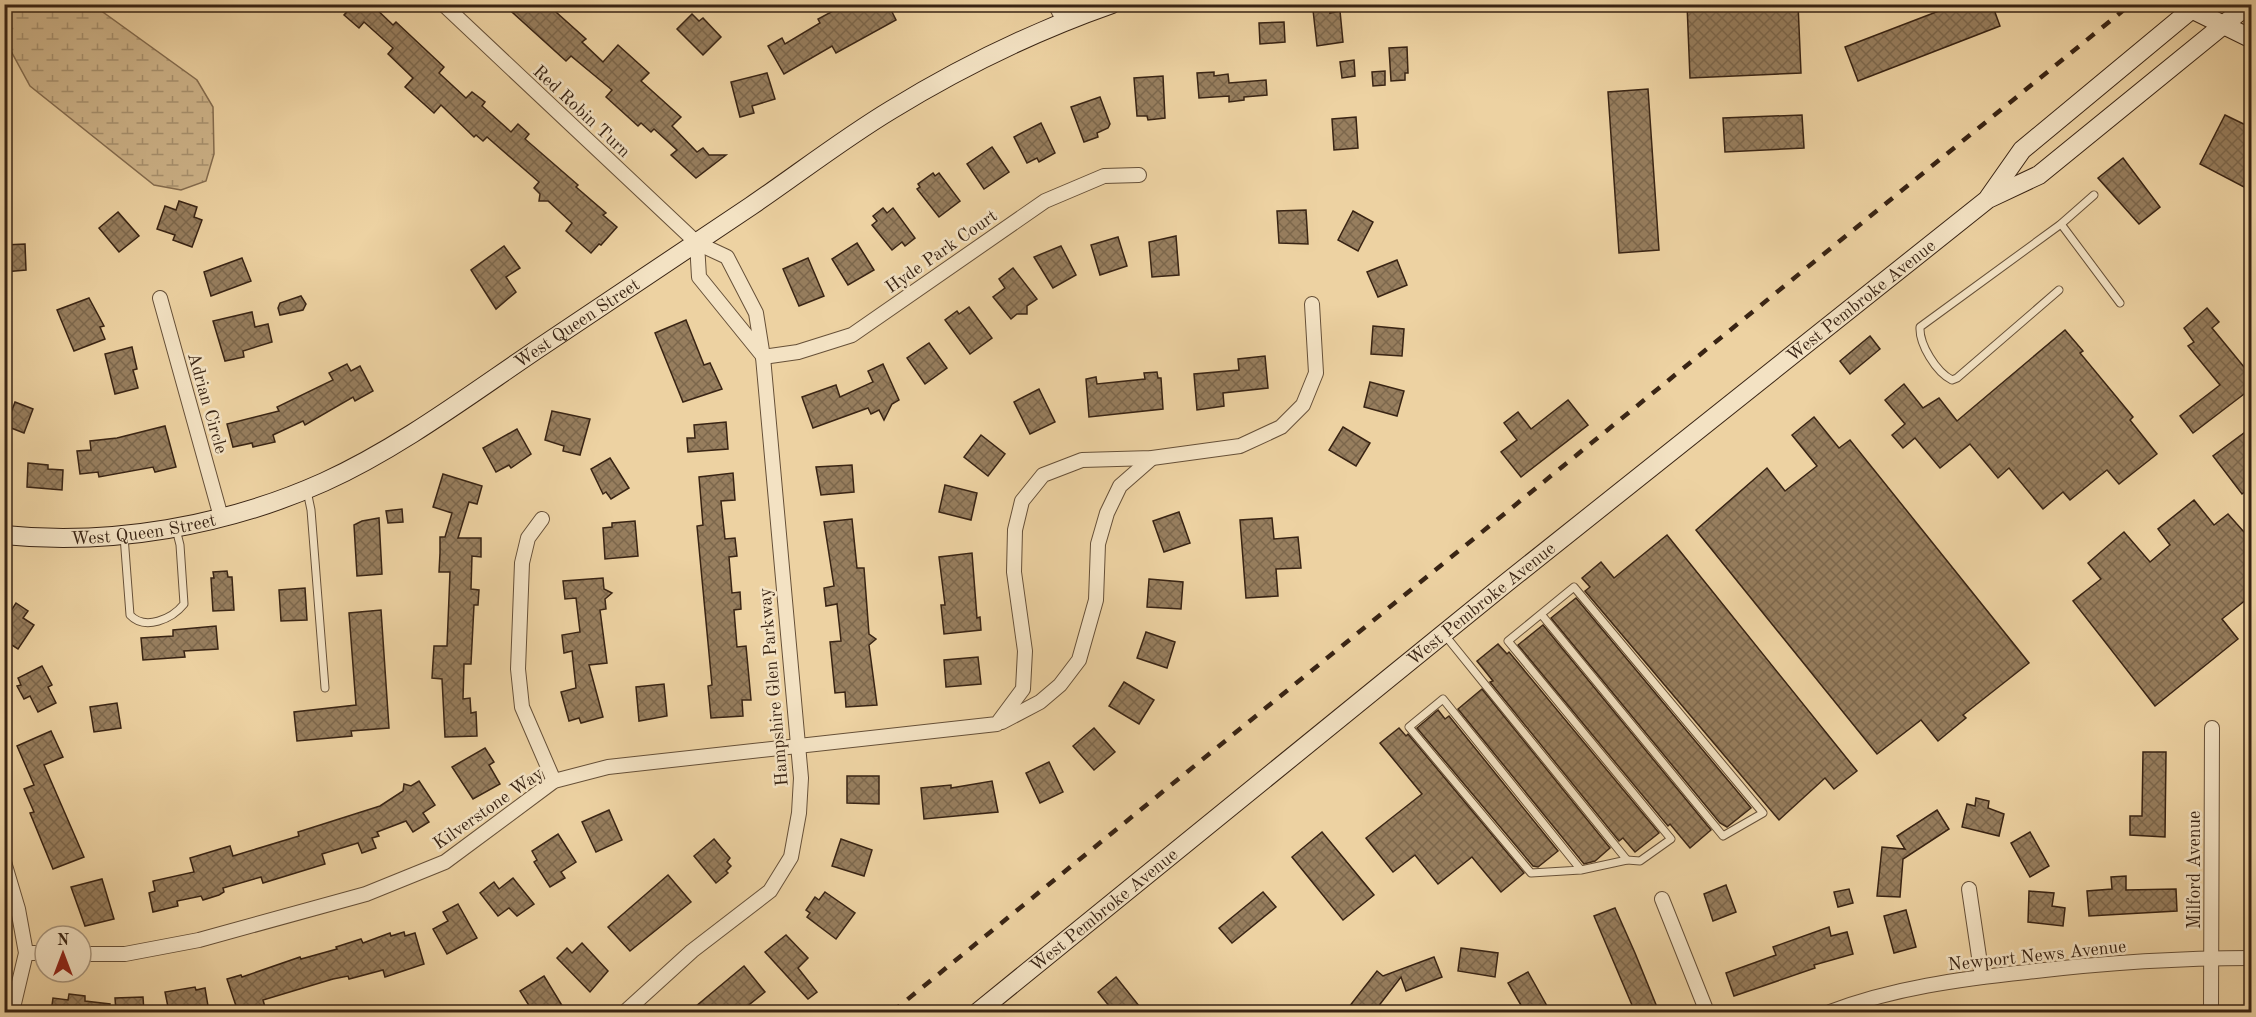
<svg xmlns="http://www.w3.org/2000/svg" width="2256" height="1017" font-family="'Old Standard TT',serif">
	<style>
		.wetland { fill: url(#wetland-marsh); stroke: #846c4f; stroke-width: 1.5 }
		.building { fill: url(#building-cross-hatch); stroke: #392414; stroke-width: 1.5 }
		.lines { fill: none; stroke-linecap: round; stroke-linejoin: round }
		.service-casing { stroke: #665038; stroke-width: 9 }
		.minor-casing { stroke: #665038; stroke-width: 16 }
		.secondary-casing { stroke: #392414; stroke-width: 20 }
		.service { stroke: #f3e2c3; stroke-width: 7 }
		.minor { stroke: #f3e2c3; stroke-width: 14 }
		.secondary { stroke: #f3e2c3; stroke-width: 18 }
		.rail { stroke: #392414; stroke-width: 4.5; stroke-dasharray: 10 10; stroke-linecap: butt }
		.labels { text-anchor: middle; stroke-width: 5; stroke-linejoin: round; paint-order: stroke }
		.street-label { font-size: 18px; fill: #392414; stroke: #f3e2c3 }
	</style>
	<defs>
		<pattern id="wetland-marsh" width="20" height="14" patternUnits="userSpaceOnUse" patternTransform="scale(1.5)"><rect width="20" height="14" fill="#ceb48a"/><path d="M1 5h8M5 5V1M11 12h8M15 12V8" fill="none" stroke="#a89270"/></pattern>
		<pattern id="building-cross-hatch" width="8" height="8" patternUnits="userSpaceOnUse" patternTransform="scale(1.5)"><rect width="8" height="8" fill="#977e5e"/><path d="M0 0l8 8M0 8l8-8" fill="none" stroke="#7c674c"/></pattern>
	</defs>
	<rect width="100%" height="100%" fill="#edd2a2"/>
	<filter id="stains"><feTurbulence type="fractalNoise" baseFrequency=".00333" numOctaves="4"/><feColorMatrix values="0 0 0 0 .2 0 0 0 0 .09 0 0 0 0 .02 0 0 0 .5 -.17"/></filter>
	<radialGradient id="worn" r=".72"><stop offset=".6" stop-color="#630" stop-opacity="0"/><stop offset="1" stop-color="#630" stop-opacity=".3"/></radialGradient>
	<polygon class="wetland" points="4,5 93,5 197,80 213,107 214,154 206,181 181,190 154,185 30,86 5,40"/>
	<g class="building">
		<polygon points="354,4 371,4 393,25 396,22 444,67 439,73 466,98 472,92 485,102 482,106 511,132 518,124 529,134 525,139 578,185 576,187 606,213 603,215 617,227 601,245 599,244 591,253 566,231 572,223 548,201 539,201 540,194 534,188 539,182 487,137 483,141 476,135 474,137 441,105 434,113 405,87 413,78 388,54 393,48 364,22 359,28 344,15"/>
		<polygon points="503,4 547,4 586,39 582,42 603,62 618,45 649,73 641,81 681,117 672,126 697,152 703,148 709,155 726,155 696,178 671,155 677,150 654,129 651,132 641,123 638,126 606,97 612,90 571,56 566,61"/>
		<polygon points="846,4 888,4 896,20 836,53 832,46 784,74 768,46 782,38 785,44 820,23 818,19"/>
		<polygon points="1687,4 1798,4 1801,73 1690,78"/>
		<polygon points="1957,4 1992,4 2000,26 1858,81 1845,47"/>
		<polygon points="1330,9 1330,13 1340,11 1343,42 1317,46 1313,10"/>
		<polygon points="692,14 699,21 703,18 721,37 703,55 677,29"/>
		<polygon points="1284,22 1285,42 1260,44 1259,23"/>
		<polygon points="1407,47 1408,73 1405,73 1405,80 1391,81 1389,48"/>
		<polygon points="1354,60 1355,76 1342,78 1340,62"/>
		<polygon points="1385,71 1385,85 1373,86 1372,72"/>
		<polygon points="1214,72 1214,76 1228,74 1229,83 1266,80 1267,95 1244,97 1244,100 1229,102 1229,96 1199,98 1197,73"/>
		<polygon points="767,73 775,99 752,106 754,113 740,117 731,82"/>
		<polygon points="1163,76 1165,118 1148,120 1147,116 1137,116 1134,78"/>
		<polygon points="1648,89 1659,250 1619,253 1608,92"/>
		<polygon points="1100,97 1110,124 1108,128 1097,133 1098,137 1084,142 1071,107"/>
		<polygon points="1802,115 1804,148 1725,152 1723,118"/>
		<polygon points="2225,115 2252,128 2252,173 2244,187 2200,164"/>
		<polygon points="1356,117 1358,148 1334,150 1332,119"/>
		<polygon points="1041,123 1055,153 1039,162 1037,158 1027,163 1014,137"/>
		<polygon points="992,147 1009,172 984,189 967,164"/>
		<polygon points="2123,158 2160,207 2139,224 2098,178"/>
		<polygon points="933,173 935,176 939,173 960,201 939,217 917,189 920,187 918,184"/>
		<polygon points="179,201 197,207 194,217 202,220 192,247 173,240 175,235 157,229 165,206 176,210"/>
		<polygon points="883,208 887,213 893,208 915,238 905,246 902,242 892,250 872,225 877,221 873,216"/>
		<polygon points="1306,210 1308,244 1279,243 1277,211"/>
		<polygon points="1353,211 1373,222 1358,251 1338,240"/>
		<polygon points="118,212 139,236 119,252 99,228"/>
		<polygon points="1176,236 1179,275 1152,277 1149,242"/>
		<polygon points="1118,237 1127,266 1100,275 1091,245"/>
		<polygon points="857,243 874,270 848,285 832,259"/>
		<polygon points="25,244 26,270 4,272 4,245"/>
		<polygon points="504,246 520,268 506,277 516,292 496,309 471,270"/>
		<polygon points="1061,246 1076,275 1053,288 1034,257"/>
		<polygon points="242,258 251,281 211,296 204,272"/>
		<polygon points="808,258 824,296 799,306 783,269"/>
		<polygon points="1397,260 1407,285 1378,297 1367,272"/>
		<polygon points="1013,268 1037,299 1027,306 1027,314 1017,314 1011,319 993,297 1005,288 999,279"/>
		<polygon points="301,296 306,304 303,310 280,315 278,308 280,303"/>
		<polygon points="89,298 104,326 100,327 105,339 74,351 57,310"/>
		<polygon points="969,307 992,338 970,354 945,320 957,311 959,314"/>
		<polygon points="2207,308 2219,322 2212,328 2244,367 2252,361 2252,388 2193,433 2180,416 2220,385 2188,346 2194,342 2184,328"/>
		<polygon points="252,312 255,327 268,324 272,342 243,351 244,357 225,361 213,321"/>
		<polygon points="686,320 704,365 710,363 722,389 683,402 655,333"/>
		<polygon points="1373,326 1404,329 1402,356 1371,354"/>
		<polygon points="2065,330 2083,351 2080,353 2133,417 2130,420 2157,454 2119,484 2107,470 2070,500 2063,492 2043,509 2009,468 1998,478 1970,444 1940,468 1915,438 1903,448 1892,435 1905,424 1885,400 1904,384 1923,408 1939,398 1957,421"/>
		<polygon points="1870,336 1880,349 1850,374 1840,361"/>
		<polygon points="929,343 947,368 925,384 907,358"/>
		<polygon points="132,347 137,369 133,370 138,388 115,394 105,354"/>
		<polygon points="1265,356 1268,388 1223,393 1224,406 1197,410 1194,374 1239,370 1238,359"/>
		<polygon points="347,364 351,371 360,366 373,391 355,401 353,397 305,425 303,421 273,435 275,442 253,447 252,443 233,447 227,424 279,411 277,407 333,380 329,373"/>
		<polygon points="883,364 899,400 892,404 884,420 879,410 871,414 868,408 813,428 802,397 836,385 840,397 873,382 868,371"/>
		<polygon points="1157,372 1158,378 1161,378 1163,409 1089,417 1086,379 1096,377 1097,384 1145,379 1144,373"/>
		<polygon points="1370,382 1404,391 1397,416 1364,407"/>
		<polygon points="1039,389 1055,422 1030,434 1014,402"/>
		<polygon points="1568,400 1588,425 1521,477 1501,452 1517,440 1504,423 1518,412 1531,429"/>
		<polygon points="15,402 33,409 24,433 6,426"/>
		<polygon points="552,411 590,419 580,455 563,451 564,446 545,440"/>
		<polygon points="1814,417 1839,448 1850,440 2029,663 1963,715 1966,718 1938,741 1921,720 1877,754 1696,530 1767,468 1785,491 1817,466 1792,435"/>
		<polygon points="726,422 728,449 688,452 687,438 695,438 694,425"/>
		<polygon points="165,426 176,467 155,472 153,467 99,477 98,472 80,474 77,451 91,450 90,441 117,438"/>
		<polygon points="1343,427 1370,443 1356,466 1329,450"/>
		<polygon points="2252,427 2252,486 2242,494 2213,456"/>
		<polygon points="517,429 531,454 511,468 509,465 496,472 483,448"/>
		<polygon points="981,435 1005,454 988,476 964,457"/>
		<polygon points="610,458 629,488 611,499 606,492 603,494 591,469"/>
		<polygon points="28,463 48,465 48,469 63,470 62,490 27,487"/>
		<polygon points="852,465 854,492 821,495 816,467"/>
		<polygon points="733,473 735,500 721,501 725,539 735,538 737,556 729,557 732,593 740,592 741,609 734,610 737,647 746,646 751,700 742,700 743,716 711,718 708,686 712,685 697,526 703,525 699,477"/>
		<polygon points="443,474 482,486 477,504 469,502 458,538 481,538 481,557 472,556 471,589 479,590 478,605 474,605 471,664 464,664 463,699 470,698 471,713 476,712 477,736 445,737 442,679 432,678 434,646 447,646 450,572 439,572 440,553 440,537 445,537 452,513 433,507"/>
		<polygon points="945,485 977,493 971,520 939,512"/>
		<polygon points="2194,500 2214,525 2228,514 2252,541 2252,595 2222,619 2238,639 2155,706 2073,601 2101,579 2088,563 2124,532 2150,562 2170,545 2158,529"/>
		<polygon points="402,509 403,522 388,523 386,511"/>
		<polygon points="1179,512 1190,543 1164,552 1153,521"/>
		<polygon points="379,518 382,574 357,576 354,525 362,521"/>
		<polygon points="1272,518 1274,539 1298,537 1301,568 1276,569 1278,596 1246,598 1240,520"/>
		<polygon points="852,519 857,568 864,568 869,634 876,639 869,645 877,705 846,707 845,692 835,693 830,642 841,641 837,604 826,606 824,588 834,586 824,522"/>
		<polygon points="635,521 638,556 605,559 603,528 612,527 612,523"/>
		<polygon points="1667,535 1857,771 1834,789 1825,778 1779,820 1585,591 1590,587 1582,578 1601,562 1614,578"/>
		<polygon points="972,553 977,618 980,617 981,630 944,634 941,605 945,605 939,557"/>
		<polygon points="227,571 228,577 232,577 234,610 213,611 211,578 214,578 213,572"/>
		<polygon points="603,578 604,589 612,593 605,599 606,609 600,610 607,663 589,665 603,717 581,723 579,718 569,721 561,692 576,688 572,651 564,653 562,635 580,632 576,598 565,599 563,581"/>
		<polygon points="1149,579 1183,582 1181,609 1147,607"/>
		<polygon points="305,588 307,620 281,621 279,590"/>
		<polygon points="1576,598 1751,808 1727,827 1720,823 1551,618"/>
		<polygon points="16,603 28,611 23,618 34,625 18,649 4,640 4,607 11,611"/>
		<polygon points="381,610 389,728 351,731 352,736 297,741 294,712 356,705 349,613"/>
		<polygon points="1543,625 1711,830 1690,848 1670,824 1668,826 1518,645"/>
		<polygon points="216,626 218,649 184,651 185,657 143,660 141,638 173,636 173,630"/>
		<polygon points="1146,632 1175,642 1167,668 1137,658"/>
		<polygon points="1498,644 1507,654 1509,652 1659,833 1635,852 1623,838 1619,841 1490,682 1493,681 1477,661"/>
		<polygon points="978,657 981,684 946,687 944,660"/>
		<polygon points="42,666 52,685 48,687 56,703 38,712 30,696 24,699 17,686 21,685 18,678"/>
		<polygon points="1124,682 1154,700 1139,724 1109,706"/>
		<polygon points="664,684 667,716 639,721 636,687"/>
		<polygon points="1482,689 1610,848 1595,861 1584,864 1458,709"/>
		<polygon points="117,703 121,728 94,732 90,707"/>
		<polygon points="1438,710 1445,719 1449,716 1558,851 1538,867 1533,866 1417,728"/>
		<polygon points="1094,728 1115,752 1094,770 1073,746"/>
		<polygon points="1399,728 1406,736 1408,734 1524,873 1501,892 1472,857 1438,884 1415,855 1393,872 1366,838 1422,794 1380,743"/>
		<polygon points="51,731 63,757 44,765 84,857 53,869 30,813 34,812 24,789 34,785 17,746"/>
		<polygon points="485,748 494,762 489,765 500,784 473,799 452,767"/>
		<polygon points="2143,752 2166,752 2165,837 2130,835 2130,816 2142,816"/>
		<polygon points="1049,762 1063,792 1040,803 1026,773"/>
		<polygon points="847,776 879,776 879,804 847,803"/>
		<polygon points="419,781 435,805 423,813 429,822 413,832 406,821 377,832 379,836 372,838 376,848 362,853 358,843 322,854 325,864 263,883 261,877 223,888 224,892 219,895 203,900 201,896 177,901 178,906 153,912 149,893 155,891 153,881 194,872 190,858 230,846 233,856 299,836 298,832 380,806 403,791 404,784 411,786"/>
		<polygon points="992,781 998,812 924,819 921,788 951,785 951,788"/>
		<polygon points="1976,798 1989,801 1988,808 2004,814 1999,836 1962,827 1967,804 1975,806"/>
		<polygon points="609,810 622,840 596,852 582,822"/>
		<polygon points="1937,810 1949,829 1903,859 1900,897 1877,896 1882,847 1905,849 1897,836"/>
		<polygon points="1322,832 1374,895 1343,920 1292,857"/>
		<polygon points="2030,832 2049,866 2030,877 2011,843"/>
		<polygon points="558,834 576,862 561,872 565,878 550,887 534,862 537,860 532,851"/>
		<polygon points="714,839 730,858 727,862 731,866 726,871 728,873 716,883 694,856"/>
		<polygon points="841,839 872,850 864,876 832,866"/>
		<polygon points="668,875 691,902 630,951 608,927"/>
		<polygon points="2126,876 2126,890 2176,889 2177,911 2089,916 2087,891 2112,889 2111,877"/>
		<polygon points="513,878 534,904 517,916 509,908 498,916 480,893 494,882 499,889"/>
		<polygon points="102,879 114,919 85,926 71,887"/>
		<polygon points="1726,885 1736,912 1713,921 1704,894"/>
		<polygon points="1849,889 1853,903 1838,907 1834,892"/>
		<polygon points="2029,891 2054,893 2052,906 2065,908 2063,926 2028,922"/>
		<polygon points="825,892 855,913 836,939 807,917 810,913 806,910 815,897 819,900"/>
		<polygon points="1263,892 1276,907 1232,943 1219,928"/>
		<polygon points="458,904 477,938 447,954 433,929 448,921 443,912"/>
		<polygon points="1615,908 1635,953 1659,1012 1635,1012 1594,916"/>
		<polygon points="1906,910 1916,947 1894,953 1884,916"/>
		<polygon points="1829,927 1831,936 1847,932 1853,954 1814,965 1815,968 1734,996 1726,973 1776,955 1773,947"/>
		<polygon points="404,932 405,936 415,933 424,964 385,977 383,970 349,979 348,976 333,979 263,1000 265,1007 238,1012 227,979 241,975 242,977 300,957 301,959 337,949 336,947 361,939 363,943 390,933 391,936"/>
		<polygon points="786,935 808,958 798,968 817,992 808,999 765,952"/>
		<polygon points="582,943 608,971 590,992 557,958 567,948 572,953"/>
		<polygon points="1461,948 1498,953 1495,977 1458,971"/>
		<polygon points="1434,957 1442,977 1406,991 1401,977 1374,1012 1345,1012 1377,971 1383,976"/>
		<polygon points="744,966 765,992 740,1012 689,1012"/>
		<polygon points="1528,972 1547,1006 1535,1012 1525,1012 1508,983"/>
		<polygon points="544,976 566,1012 533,1012 520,991"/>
		<polygon points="1116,977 1140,1007 1133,1012 1114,1012 1098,992"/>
		<polygon points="195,987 196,990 205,988 209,1012 169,1012 165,992"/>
		<polygon points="69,994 85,996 85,1001 110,1004 109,1012 51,1012 53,998 68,1000"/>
		<polygon points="143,997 144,1012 116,1012 115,998"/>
	</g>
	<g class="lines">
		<defs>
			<g id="service">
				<polyline points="2061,224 2120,303"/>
				<path d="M2059,290L1957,378L1952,380C1936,372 1919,344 1920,327L2061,224L2094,195"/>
				<polyline points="307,491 311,510 325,688"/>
				<path d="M124,536L130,615C145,631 172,619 184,604L180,545L176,529"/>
				<polyline points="1541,614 1574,587 1763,813 1723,836 1541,614 1508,641 1671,839 1640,861 1627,860"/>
				<polyline points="1444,634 1627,860 1581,870 1531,873 1409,727 1443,699 1581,870"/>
			</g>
			<g id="minor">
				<polyline points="443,4 697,243 727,257 756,313 763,357 801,778 799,813 791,857 770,891 692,951 625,1012"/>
				<polyline points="1055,4 1064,21"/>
				<polyline points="697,243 699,277 763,356"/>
				<polyline points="160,298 221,517"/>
				<polyline points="763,357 798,352 852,335 1045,201 1104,176 1139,175"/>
				<polyline points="542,519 528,538 522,563 518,669 522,707 554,781"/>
				<polyline points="1002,722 1040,702 1060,685 1079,660 1096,600 1098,544 1107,513 1120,486 1152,458"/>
				<polyline points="4,862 18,909 26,953 12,1012"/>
				<polyline points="1969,889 1982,977"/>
				<polyline points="1662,899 1707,1012"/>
				<polyline points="26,953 45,953"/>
				<polyline points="81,954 125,954 199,940 366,894 445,862 554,781 608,767 997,724 1023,689 1025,651 1014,572 1015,530 1022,501 1043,475 1082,460 1152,458 1240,446 1281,427 1303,405 1316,373 1312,304"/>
				<path d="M1830,1012C1893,988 1960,979 2027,972C2102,963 2177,958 2252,958"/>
				<polyline points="2211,1012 2212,728"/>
			</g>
			<g id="secondary">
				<polyline points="2183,5 2252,39"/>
				<polyline points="1989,197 2022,150 2198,4"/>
				<path id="s1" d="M4,535C111,546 226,526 324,482C401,447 472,393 542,346C612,299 682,253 751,206C798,174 843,139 891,110C961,67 1035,31 1112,4"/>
				<path id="s2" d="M978,1012L1506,583L1988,199L2039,175L2249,4"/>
			</g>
		</defs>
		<use href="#service" class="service-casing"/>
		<use href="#minor" class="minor-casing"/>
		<use href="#secondary" class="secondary-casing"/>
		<use href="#service" class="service"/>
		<use href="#minor" class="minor"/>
		<use href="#secondary" class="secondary"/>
		<polyline class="rail" points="892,1012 2131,4"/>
	</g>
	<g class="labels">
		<g class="street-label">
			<text transform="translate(582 111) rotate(43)" y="6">Red Robin Turn</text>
			<text transform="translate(941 251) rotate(-35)" y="6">Hyde Park Court</text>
			<text dy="6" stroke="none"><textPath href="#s2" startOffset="1134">West Pembroke Avenue</textPath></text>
			<text dy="6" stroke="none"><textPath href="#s1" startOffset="627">West Queen Street</textPath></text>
			<text transform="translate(208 403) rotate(74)" y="6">Adrian Circle</text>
			<text dy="6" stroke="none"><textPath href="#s1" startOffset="140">West Queen Street</textPath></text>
			<text dy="6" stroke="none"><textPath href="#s2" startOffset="648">West Pembroke Avenue</textPath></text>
			<text transform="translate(773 687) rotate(-95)" y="6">Hampshire Glen Parkway</text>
			<text transform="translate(488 808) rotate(-35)" y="6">Kilverstone Way</text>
			<text transform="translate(2194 870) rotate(-90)" y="6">Milford Avenue</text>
			<text dy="6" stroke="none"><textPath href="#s2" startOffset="162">West Pembroke Avenue</textPath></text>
			<text transform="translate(2037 955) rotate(-6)" y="6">Newport News Avenue</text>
		</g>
	</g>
	<rect width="2256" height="1017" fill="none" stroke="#edd2a2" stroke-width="24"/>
	<rect x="6" y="6" width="2244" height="1005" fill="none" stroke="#392414" stroke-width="3"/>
	<rect x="12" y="12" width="2232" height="993" fill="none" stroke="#392414" stroke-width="1.5"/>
	<g transform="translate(63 954)"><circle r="28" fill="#f3e2c3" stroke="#a9967d" stroke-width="1.5"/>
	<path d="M0-4.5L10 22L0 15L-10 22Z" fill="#8f2418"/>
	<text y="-9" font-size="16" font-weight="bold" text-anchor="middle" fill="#392414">N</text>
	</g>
	<rect width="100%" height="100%" filter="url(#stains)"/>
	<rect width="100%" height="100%" fill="url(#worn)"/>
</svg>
